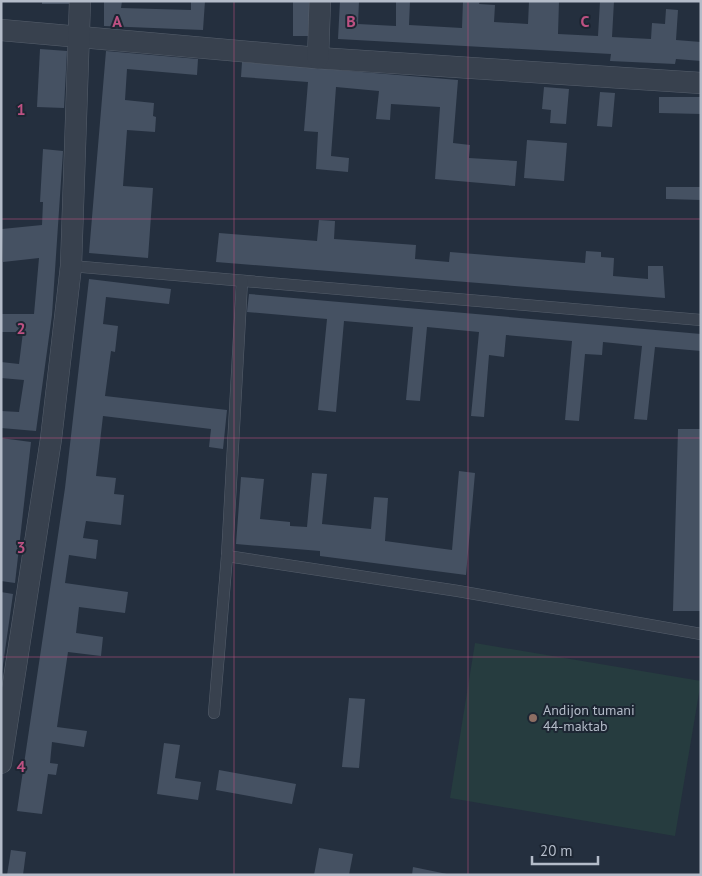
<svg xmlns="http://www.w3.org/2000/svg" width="702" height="876" font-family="'PT Sans',sans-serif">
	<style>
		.green { fill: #263c3f }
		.building { fill: #455162 }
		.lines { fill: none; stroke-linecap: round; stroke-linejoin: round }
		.service-casing { stroke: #565f6c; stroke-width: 12 }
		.minor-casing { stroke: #565f6c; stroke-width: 22 }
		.service { stroke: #38414e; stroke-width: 11 }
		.minor { stroke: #38414e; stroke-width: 21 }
		.grid { fill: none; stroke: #bd5182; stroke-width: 1; stroke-opacity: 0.55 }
		.education-dot { fill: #8d6e63; stroke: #1d2633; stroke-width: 2 }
		.labels { text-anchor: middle; stroke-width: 4; stroke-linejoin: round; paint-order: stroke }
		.poi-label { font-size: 14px; fill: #b4bcc9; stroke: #1d2633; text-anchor: start }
		.grid-label { font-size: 16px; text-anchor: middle; font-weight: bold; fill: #bd5182; stroke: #1d2633; stroke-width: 4; stroke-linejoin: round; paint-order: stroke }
	</style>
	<rect width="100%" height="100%" fill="#242f3e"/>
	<polygon class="green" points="475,643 701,681 675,836 450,798"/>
	<g class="building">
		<rect x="42" y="1" width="27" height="3"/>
		<polygon points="104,1 122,1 121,8 191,10 191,1 205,1 203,30 104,26"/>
		<polygon points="293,1 311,1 310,36 293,36"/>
		<polygon points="340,1 359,1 358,24 396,26 396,1 410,1 409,25 462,28 463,1 480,1 479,4 495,5 494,22 528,24 529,1 559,1 558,34 598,36 600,1 614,1 612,37 651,39 652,23 665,24 666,9 678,10 676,40 701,42 701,61 676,59 675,64 610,61 611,54 338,39"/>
		<polygon points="40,49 67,51 64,108 37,107"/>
		<polygon points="106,51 198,59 197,75 127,69 125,100 154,103 153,116 156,117 155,132 127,130 123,186 153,188 148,258 89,253"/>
		<polygon points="242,62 458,80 453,143 470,145 469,158 517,161 515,186 435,179 440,107 391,104 390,120 376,119 379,91 336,87 331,156 349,158 348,172 316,169 318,132 304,131 308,82 241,77"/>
		<polygon points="544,87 569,89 566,124 550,123 551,110 542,109"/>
		<polygon points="600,92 615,93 612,127 597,126"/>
		<polygon points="659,97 701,97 701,114 659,113"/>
		<polygon points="527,140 567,143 564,181 524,178"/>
		<polygon points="43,149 63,151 52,315 36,431 1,428 1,411 19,412 24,380 1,378 1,362 19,364 23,332 1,332 1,314 34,314 39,258 3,262 2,229 42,225 43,202 40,202"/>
		<polygon points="666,187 701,187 701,200 666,199"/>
		<polygon points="319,220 335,221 334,239 416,245 415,259 449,262 450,252 585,263 586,251 601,252 601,257 614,258 613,276 648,279 648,266 663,266 665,298 216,262 219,233 317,241"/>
		<polygon points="89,279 171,289 169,304 106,297 103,324 118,326 115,352 111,351 105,396 227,410 223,449 209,447 211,429 103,416 96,476 116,478 114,494 124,495 121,525 86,521 83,538 98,540 96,559 69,555 65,583 128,592 125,613 79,607 76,633 103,637 101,656 68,652 57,727 87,731 84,747 52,742 50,763 58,764 56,775 48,774 42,814 17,811 65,488"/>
		<polygon points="249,294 701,334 701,351 655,347 647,420 634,419 642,346 603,342 602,355 585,354 579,421 565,420 572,341 506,335 504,357 489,355 484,417 471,416 479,332 427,327 420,401 406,400 413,327 344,321 336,412 318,410 327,319 247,312"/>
		<polygon points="678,429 701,429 701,611 673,611"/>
		<polygon points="1,438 31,442 15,583 1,581"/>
		<polygon points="459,471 475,473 466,575 320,556 320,551 236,544 241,477 264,479 260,519 290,522 290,526 307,527 312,473 327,474 322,524 371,529 374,497 388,498 385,541 452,550"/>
		<polygon points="1,592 13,594 2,672 1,672"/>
		<polygon points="349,698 365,699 359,768 342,767"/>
		<polygon points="164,743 180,745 175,778 201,782 198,800 157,794"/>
		<polygon points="219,770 296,784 292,804 216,790"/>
		<polygon points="319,848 353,854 349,875 314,875"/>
		<polygon points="11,850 26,852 23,875 7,875"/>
		<polygon points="413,867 447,874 447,875 412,875"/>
	</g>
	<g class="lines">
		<defs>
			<g id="service">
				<polyline points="71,266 701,320"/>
				<polyline points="227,556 458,591 701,634"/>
				<polyline points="214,713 227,556 242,281"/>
			</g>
			<g id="minor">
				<polyline points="1,30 318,58 701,83"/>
				<polyline points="318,58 320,1"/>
				<polyline points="1,763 51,439 71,266 80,1"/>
			</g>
		</defs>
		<use href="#service" class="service-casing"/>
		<use href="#minor" class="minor-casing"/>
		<use href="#service" class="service"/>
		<use href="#minor" class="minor"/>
	</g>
	<path class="grid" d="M234,1V875M468,1V875M1,219H701M1,438H701M1,657H701"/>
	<circle class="education-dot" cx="533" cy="718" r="5"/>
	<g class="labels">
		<g class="poi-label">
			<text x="543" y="715">Andijon tumani<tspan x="543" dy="16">44-maktab</tspan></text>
		</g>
	</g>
	<g class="grid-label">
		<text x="117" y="27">A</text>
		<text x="351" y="27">B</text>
		<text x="585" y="27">C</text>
		<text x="21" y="115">1</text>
		<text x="21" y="334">2</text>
		<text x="21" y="553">3</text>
		<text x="21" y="772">4</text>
	</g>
	<rect width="702" height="876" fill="none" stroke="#b4bcc9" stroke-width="5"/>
	<path d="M532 856v8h66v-8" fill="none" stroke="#b4bcc9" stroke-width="2.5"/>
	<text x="540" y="856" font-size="15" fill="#b4bcc9" stroke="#1d2633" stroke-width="4" paint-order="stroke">20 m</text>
</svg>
